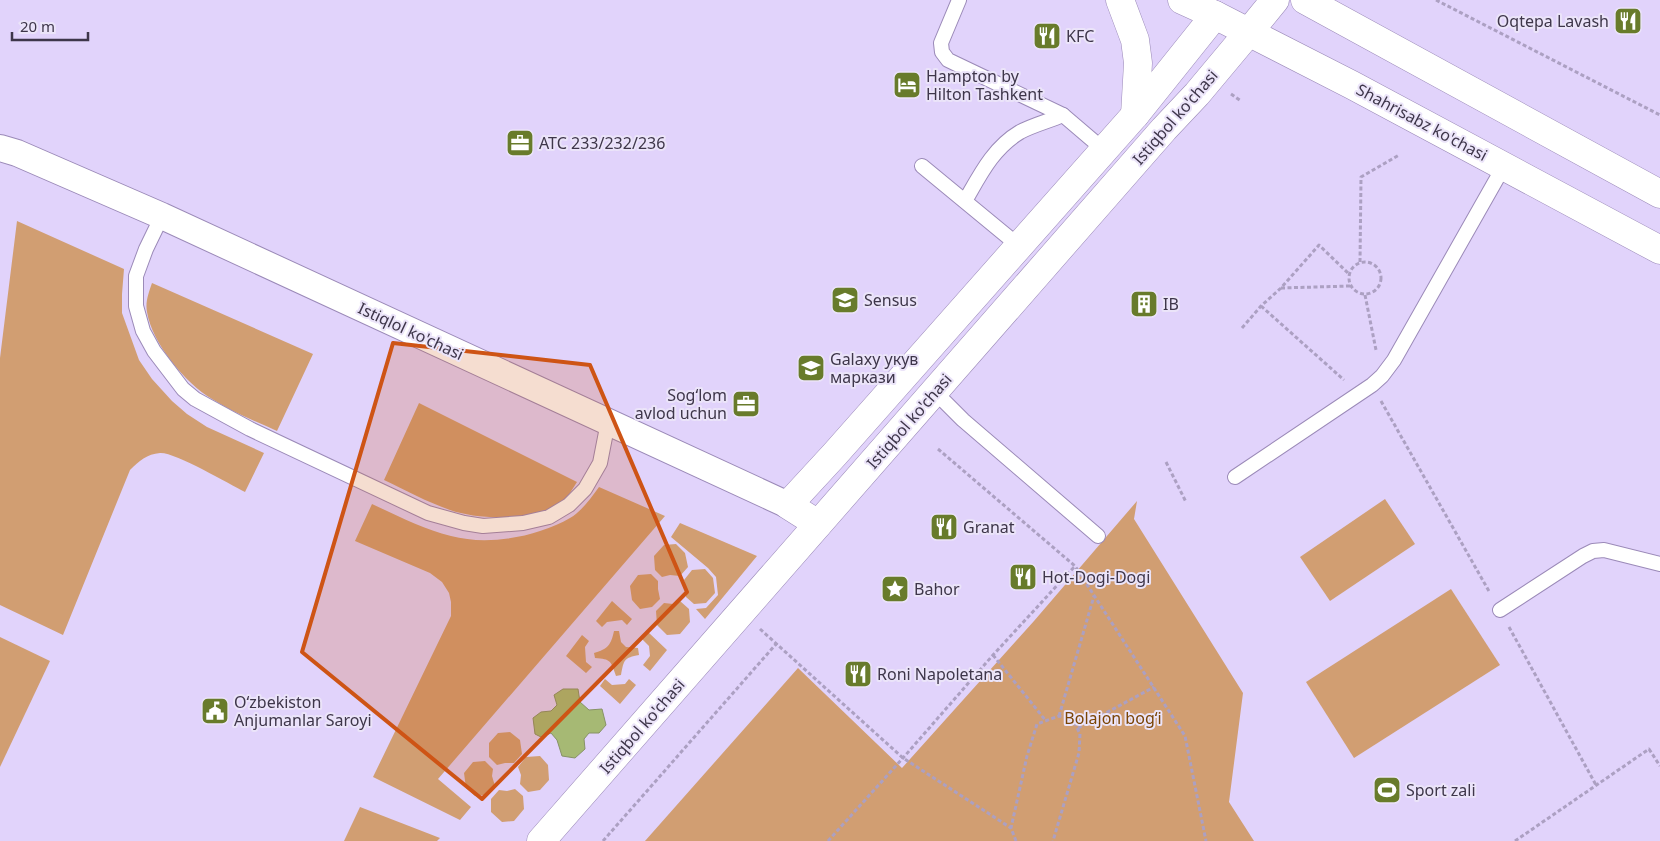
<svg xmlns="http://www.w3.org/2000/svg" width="1660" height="841" font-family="'Noto Sans',sans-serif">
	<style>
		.green { fill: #d19e72 }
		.water { fill: #a6b974; stroke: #879267 }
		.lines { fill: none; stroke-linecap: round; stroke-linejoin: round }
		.service-casing { stroke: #9b8ab8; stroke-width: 16 }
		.minor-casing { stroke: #9b8ab8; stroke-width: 28 }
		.tertiary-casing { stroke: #9b8ab8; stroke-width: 29 }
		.primary-casing { stroke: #9b8ab8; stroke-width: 29 }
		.path { stroke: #aca0c2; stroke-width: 3; stroke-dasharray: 4 2.5; stroke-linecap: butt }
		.service { stroke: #fff; stroke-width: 14 }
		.minor { stroke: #fff; stroke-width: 26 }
		.tertiary { stroke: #fff; stroke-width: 28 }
		.primary { stroke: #fff; stroke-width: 28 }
		.marked { fill: #ce5415; fill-opacity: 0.2; stroke: #ce5415; stroke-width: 4; stroke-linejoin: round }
		.labels { text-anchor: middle; stroke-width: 4; stroke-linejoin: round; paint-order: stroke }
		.poi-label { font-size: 16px; fill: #3e364a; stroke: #ebe4f9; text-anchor: start }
		.street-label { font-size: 16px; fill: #3e364a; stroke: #ebe4f9 }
		.park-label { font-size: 16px; fill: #7a4405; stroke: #ebe4f9 }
	</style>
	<rect width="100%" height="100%" fill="#e1d3fb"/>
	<g class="green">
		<path d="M17,221L124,269L122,294V313L139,360L152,379L172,401L187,414L207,427L264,453L245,492C229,484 175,452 160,453C147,454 139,461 130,470L63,635L0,605V358Z"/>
		<path d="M152,283L313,354L277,431C255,421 232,412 212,399C185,383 152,343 147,312C145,302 149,292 152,283Z"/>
		<path d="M419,403L577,482C572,490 566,500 558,505C530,521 479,520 450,510C427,502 405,490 384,480Z"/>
		<path d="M599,487L665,516L438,779L471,807L460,820L373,777L451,616V602L449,593L442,582L430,573L355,541L372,504C398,516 423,529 451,536C488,546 537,537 570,518C582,511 591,498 599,487Z"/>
		<polygon points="1385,499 1415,544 1330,601 1300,557"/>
		<polygon points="1137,501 1134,519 1243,693 1229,802 1254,841 645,841 798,668 902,768 1034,621"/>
		<polygon points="680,523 757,556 705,619 696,609 706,608 718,595 716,577 708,568 671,537"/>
		<polygon points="676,544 685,553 688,567 680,576 670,575 662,577 655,570 654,556 664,545"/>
		<polygon points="705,569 713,578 715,593 706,603 694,604 686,597 686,588 684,580 692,570"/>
		<polygon points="651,574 658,581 658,589 660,599 652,607 640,609 632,600 630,586 638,575"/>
		<polygon points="1451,589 1500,665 1354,758 1306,682"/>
		<polygon points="612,601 632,619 627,625 622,620 607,622 602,627 596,621"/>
		<polygon points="680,601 689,609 690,622 680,634 667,635 657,625 656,611 664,603 673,604"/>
		<path d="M614,631H619L621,642L626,647L638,648L639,655C624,658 624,659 621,675L616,676C611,661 611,659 595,658L594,653C608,649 611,645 614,631Z"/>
		<polygon points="648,632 667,650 650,671 643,665 650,656 649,646 642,639"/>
		<polygon points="582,635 589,641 585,647 586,662 592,667 586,673 566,656"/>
		<polygon points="0,637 50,661 0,767"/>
		<polygon points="605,679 612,685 625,684 629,679 636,685 620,704 600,686"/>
		<polygon points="510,732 520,740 522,754 514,763 505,763 497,765 489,757 489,743 498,733"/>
		<polygon points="540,756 548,765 549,780 540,790 528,792 520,784 521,775 518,767 526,757"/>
		<polygon points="485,761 493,769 492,776 495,786 487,795 475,796 466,788 464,773 473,762"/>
		<polygon points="515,789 523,796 524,809 514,821 502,822 491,812 491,799 499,790 507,791"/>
		<polygon points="360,807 440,838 437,841 344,841"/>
	</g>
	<polygon class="water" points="563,689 578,689 580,702 589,710 602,709 606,725 599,733 589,733 584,739 585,749 575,758 562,756 557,740 551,733 541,737 535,734 533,718 541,712 551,711 557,705 554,695"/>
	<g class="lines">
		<defs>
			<g id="service">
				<polyline points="959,0 941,43 942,52 948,60 1063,115 1104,150"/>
				<polyline points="922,166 1019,246"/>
				<path d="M965,201C980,175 993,148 1020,132C1033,125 1049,121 1063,115"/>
				<polyline points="162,216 146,249 136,276 136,306 143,331 154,351 183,389 195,399 250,429 428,513 464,523 483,526 523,523 549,517 569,505 585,489 600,463 608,422"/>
				<polyline points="934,391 963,420 1098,536"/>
				<polyline points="1235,477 1372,385 1382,376 1394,360 1504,166"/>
				<polyline points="1500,610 1583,556 1593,551 1604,550 1660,564"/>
			</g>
			<polyline id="minor" points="0,148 17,153 162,216 788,505"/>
			<g id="tertiary">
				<polyline points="818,524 788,505 835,454 1135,115 1215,15"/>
				<polyline points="541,841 1164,129 1197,94 1248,33"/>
			</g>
			<g id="primary">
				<polyline points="1120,0 1135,40 1138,63 1135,115"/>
				<polyline points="1182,0 1215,15 1352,85 1660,250"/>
				<polyline points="1305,0 1660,194"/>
				<polyline points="1248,33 1275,0"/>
			</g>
		</defs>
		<use href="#service" class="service-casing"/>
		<use href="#minor" class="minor-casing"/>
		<use href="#tertiary" class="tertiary-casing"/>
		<use href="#primary" class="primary-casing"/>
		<g class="path">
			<polyline points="1436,0 1660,115"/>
			<polyline points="1231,94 1241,101"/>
			<circle cx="1365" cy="278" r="16"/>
			<polyline points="1360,262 1361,177 1399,155"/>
			<polyline points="1281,288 1350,286"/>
			<polyline points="1365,295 1376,350"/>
			<polyline points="1261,306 1344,380"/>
			<polyline points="1242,328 1261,306 1281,288 1319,245 1349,274"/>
			<polyline points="1381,401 1490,593"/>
			<polyline points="938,449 1075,566 1185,736 1206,841"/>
			<polyline points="1166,462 1186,502"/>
			<polyline points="1509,627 1596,785"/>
			<polyline points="760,629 903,758 1011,828"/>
			<polyline points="993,655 1046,721"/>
			<polyline points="1059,716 1094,596"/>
			<polyline points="1078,728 1154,687"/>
			<polyline points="603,841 777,643"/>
			<polyline points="828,841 903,758 993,655 1075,566"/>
			<polyline points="1016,841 1011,828 1027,756 1037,724 1059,716 1073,719 1080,734 1079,753 1053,841"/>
			<polyline points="1515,841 1649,749 1660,766"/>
		</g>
		<use href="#service" class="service"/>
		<use href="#minor" class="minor"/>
		<use href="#tertiary" class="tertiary"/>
		<use href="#primary" class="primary"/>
	</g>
	<path class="marked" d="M393,343L590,365L687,592L482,799L302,652Z"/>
	<defs>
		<symbol id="restaurant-square" viewBox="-11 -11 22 22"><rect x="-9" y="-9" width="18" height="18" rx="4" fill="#687b2b" stroke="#ebe4f9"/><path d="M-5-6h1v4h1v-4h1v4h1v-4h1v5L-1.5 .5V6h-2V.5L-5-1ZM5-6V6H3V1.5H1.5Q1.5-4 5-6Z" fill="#fff"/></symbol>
		<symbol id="hotel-square" viewBox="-11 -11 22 22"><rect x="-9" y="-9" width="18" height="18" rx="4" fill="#687b2b" stroke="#ebe4f9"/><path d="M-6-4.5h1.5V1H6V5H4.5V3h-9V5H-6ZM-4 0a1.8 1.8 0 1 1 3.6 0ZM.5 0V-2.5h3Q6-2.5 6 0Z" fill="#fff"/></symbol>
		<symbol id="office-square" viewBox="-11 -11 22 22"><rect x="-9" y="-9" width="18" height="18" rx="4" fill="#687b2b" stroke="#ebe4f9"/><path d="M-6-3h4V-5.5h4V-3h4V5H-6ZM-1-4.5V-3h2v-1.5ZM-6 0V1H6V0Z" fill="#fff"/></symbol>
		<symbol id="school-square" viewBox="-11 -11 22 22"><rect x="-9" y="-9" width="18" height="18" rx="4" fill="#687b2b" stroke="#ebe4f9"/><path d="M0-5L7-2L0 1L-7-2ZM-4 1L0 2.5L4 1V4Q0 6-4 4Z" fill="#fff"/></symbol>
		<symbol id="building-square" viewBox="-11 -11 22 22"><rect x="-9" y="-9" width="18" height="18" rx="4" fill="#687b2b" stroke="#ebe4f9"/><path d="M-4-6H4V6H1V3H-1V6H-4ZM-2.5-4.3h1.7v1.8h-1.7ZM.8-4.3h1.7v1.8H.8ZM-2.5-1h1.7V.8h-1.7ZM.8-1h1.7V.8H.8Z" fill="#fff"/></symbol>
		<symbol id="sight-square" viewBox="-11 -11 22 22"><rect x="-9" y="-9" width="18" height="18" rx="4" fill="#687b2b" stroke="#ebe4f9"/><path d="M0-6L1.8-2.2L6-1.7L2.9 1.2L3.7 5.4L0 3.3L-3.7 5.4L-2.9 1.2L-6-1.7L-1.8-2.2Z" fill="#fff"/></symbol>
		<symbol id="civic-square" viewBox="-11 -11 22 22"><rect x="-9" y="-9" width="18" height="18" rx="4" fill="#687b2b" stroke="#ebe4f9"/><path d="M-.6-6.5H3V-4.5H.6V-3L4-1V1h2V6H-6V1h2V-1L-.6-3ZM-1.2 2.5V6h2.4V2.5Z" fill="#fff"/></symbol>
		<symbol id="stadium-square" viewBox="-11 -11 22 22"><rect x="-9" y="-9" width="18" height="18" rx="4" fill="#687b2b" stroke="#ebe4f9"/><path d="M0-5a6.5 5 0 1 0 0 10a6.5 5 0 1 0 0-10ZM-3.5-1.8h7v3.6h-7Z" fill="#fff"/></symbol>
	</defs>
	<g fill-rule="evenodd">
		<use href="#restaurant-square" x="1612" y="5" width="32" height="32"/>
		<use href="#restaurant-square" x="1031" y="20" width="32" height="32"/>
		<use href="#hotel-square" x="891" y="69" width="32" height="32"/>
		<use href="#office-square" x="504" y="127" width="32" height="32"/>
		<use href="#school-square" x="829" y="284" width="32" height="32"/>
		<use href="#building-square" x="1128" y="288" width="32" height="32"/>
		<use href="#school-square" x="795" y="352" width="32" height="32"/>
		<use href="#office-square" x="730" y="388" width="32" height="32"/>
		<use href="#restaurant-square" x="928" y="511" width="32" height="32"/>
		<use href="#restaurant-square" x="1007" y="561" width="32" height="32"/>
		<use href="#sight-square" x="879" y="573" width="32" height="32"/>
		<use href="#restaurant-square" x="842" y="658" width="32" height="32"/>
		<use href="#civic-square" x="199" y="695" width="32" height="32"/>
		<use href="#stadium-square" x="1371" y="774" width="32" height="32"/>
	</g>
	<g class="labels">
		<g class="poi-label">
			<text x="1609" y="27" text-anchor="end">Oqtepa Lavash</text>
			<text x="1066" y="42">KFC</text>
			<text x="926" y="82">Hampton by<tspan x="926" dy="18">Hilton Tashkent</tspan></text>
			<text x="539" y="149">АТС 233/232/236</text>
			<text x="864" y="306">Sensus</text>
			<text x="1163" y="310">IB</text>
			<text x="830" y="365">Galaxy укув<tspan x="830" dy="18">маркази</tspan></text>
			<text x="727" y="401" text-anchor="end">Sog‘lom<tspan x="727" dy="18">avlod uchun</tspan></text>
			<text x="963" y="533">Granat</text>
			<text x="1042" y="583">Hot-Dogi-Dogi</text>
			<text x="914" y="595">Bahor</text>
			<text x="877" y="680">Roni Napoletana</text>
			<text x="234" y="708">O‘zbekiston<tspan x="234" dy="18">Anjumanlar Saroyi</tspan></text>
			<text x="1406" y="796">Sport zali</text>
		</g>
		<g class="street-label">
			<text transform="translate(1175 117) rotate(-49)" y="6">Istiqbol ko'chasi</text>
			<text transform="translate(1422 122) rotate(28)" y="6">Shahrisabz ko'chasi</text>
			<text transform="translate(411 331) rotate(25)" y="6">Istiqlol ko'chasi</text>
			<text transform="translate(909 421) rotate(-49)" y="6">Istiqbol ko'chasi</text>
			<text transform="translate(642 726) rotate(-49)" y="6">Istiqbol ko'chasi</text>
		</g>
		<g class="park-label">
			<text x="1113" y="724">Bolajon bog‘i</text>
		</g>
	</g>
	<path d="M12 32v8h76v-8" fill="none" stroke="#3e364a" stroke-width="2.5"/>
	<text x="20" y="32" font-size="15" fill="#3e364a" stroke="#ebe4f9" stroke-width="4" paint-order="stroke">20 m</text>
</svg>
